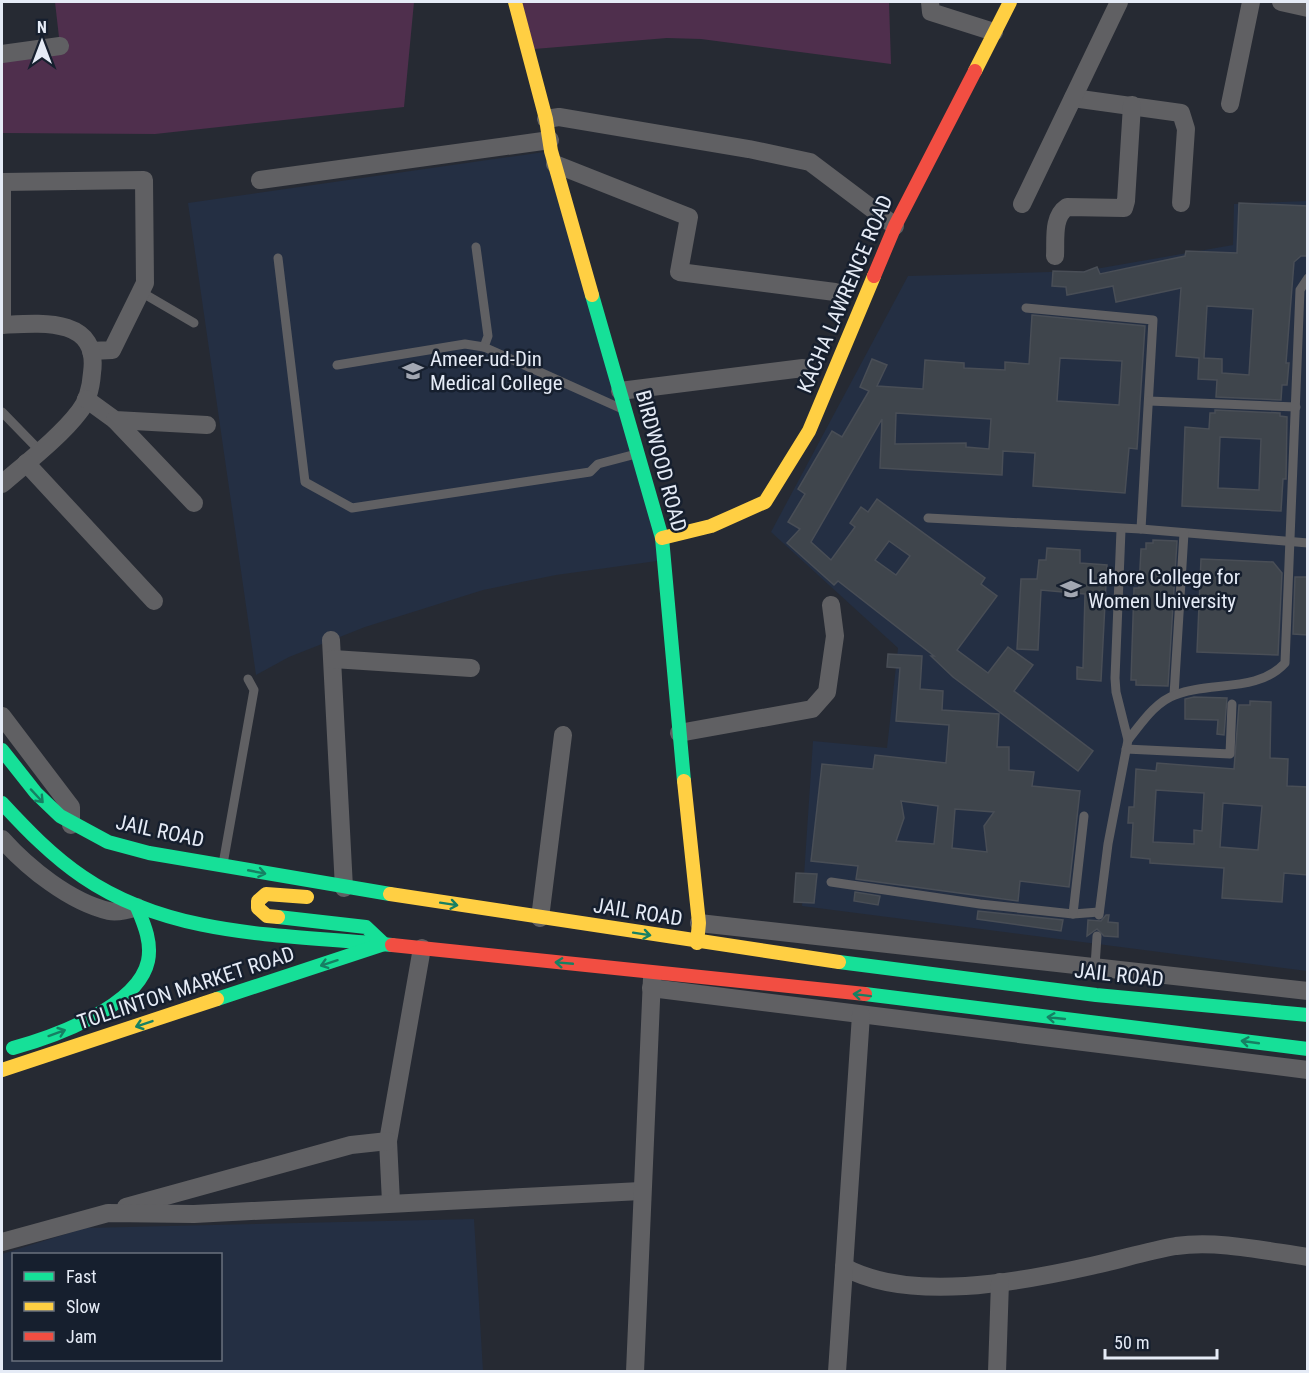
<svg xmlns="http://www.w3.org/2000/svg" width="1309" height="1373" font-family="'Roboto Condensed',sans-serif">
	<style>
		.built { fill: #242f43; fill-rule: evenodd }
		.green { fill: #4f2f4d }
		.building { fill: #3f454c; stroke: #494e56; stroke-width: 1.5; fill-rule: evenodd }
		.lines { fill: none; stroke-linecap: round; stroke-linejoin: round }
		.lane { stroke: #606063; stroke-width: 9 }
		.street { stroke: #606063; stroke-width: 18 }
		.fast { stroke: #16e098; stroke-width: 14 }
		.slow { stroke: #ffcf43; stroke-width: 14 }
		.jam { stroke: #f24e42; stroke-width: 14 }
		.oneway { stroke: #168063 }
		.labels { text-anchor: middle; stroke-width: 5; stroke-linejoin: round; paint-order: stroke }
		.street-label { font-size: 21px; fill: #e5ebf6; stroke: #161f2e }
		.poi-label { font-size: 21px; fill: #e5ebf6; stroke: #161f2e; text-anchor: start }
	</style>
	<rect width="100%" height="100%" fill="#262a33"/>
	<g class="built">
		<polygon points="551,151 664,560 556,575 483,590 365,627 289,657 256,675 188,203"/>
		<polygon points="1307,201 1307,971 802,906 813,741 887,748 898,648 771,532 908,276 1084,271 1233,245 1234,204"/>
		<path d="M474,1219L483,1371H2V1254L85,1228ZM14,1254H220V1360H14Z"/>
	</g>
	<g class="green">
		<polygon points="55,2 414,2 404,107 155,134 2,133 2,54 60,46"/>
		<polygon points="522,2 889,2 891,64 701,39 667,38 534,49"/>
	</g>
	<g class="building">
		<path d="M1239,203L1308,206V256H1301L1294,262L1286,363H1289L1287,385H1282L1281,400L1216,397L1217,380L1198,379L1199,358L1176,356L1181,288L1116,302L1113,286L1067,295L1066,287L1052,286L1053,271L1084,272L1097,267L1100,274L1185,256L1186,251L1237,253ZM1207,306L1253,309L1249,375L1222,373V359L1204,358Z"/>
		<path d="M1032,315L1145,326L1137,449L1129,448L1125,493L1033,486L1035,453L1003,451L1002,475L880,468L882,419L811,542L831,560L855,527L850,523L861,507L868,512L877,499L985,578L981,584L997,596L957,650L988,673L1008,647L1033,665L1014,691L1093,751L1078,771L953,677L931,656H934L838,581L834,585L787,543L800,529L788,522L805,494L798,489L832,431L842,437L869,391L860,387L872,359L887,365L877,386L923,389L925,360L964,363V368L1005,370V362L1029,364ZM1060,358L1122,361L1119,405L1057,401ZM896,413L991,419L989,449L966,447V443L895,444ZM889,541L910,556L896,575L875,560Z"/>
		<path d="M1215,410L1280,413V416L1287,417L1286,479H1283L1281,511L1182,506L1185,427L1209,429L1210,413H1215ZM1220,437L1261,439L1259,490L1218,488Z"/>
		<polygon points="1153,540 1177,541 1168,686 1136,685 1136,680 1131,680 1134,588 1139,588 1141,549 1146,549 1146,543 1153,543"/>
		<polygon points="1047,548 1080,550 1080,563 1107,565 1101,681 1077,679 1077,667 1083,668 1085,594 1041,590 1038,650 1017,649 1021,579 1037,579 1039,560 1046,560"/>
		<polygon points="1201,559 1273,562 1282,573 1278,655 1197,652"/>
		<polygon points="1295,577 1308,577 1308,635 1293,634"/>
		<path d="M888,654L922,656L920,689L943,691L942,710L999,714L997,747H1009V770L1034,772L1032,786L1080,791L1069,887L1020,881L1018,901L856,879L858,866L811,861L822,764L873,769L875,755L946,763L949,725L896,721L900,668L887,667ZM901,801L938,806L934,844L896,841L904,818ZM955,809L994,812L984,826L987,852L952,848Z"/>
		<polygon points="1194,697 1227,698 1224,735 1217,734 1218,720 1185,719 1185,699"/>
		<path d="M1250,701L1271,702L1270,758L1288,759L1287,786L1308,787V875L1284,873L1282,902L1222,898L1224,868L1150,863V859L1131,857L1133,823H1128L1129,807H1134L1136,769L1156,771L1157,763L1234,769L1239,705H1250ZM1156,790L1204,793L1202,831L1194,830V844L1153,842ZM1223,803L1262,806L1258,850L1220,847Z"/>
		<polygon points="796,873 817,874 814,903 794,902"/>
		<polygon points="855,892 880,896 878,905 854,901"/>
		<polygon points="978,911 1063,920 1061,931 977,919"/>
		<polygon points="1106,915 1109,915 1108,922 1118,923 1118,937 1104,936 1097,929 1087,936 1088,920 1101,921"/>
	</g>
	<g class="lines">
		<g class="lane">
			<polyline points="476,247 488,336 484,347"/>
			<polyline points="278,258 305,482 352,508 590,472 598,464 636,454"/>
			<polyline points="141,292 194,323"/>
			<polyline points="1026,308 1153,320 1141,529"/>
			<polyline points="337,365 465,344 484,347 620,408"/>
			<polyline points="1149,401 1296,407"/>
			<polyline points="2,412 39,450"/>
			<polyline points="928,518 1141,529 1308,543"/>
			<polyline points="1174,695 1184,533"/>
			<path d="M1128,740C1141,724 1155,702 1175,695C1209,681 1258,693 1285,663L1300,290L1308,278"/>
			<polyline points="1126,749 1230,754 1232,704"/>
			<polyline points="223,864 254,690 248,679"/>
			<polyline points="831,882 980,904 1073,914 1099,912"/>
			<polyline points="1073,914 1084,816"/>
			<polyline points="1099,915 1108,844 1128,740 1116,692 1115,678 1121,530"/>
			<polyline points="1095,966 1097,936"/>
		</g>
		<g class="street">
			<polyline points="930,2 931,12 994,32"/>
			<polyline points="1281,2 1308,8"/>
			<polyline points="2,54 60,46"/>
			<polyline points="1073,98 1181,113 1186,129 1181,203"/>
			<polyline points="1230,104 1251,2"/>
			<polyline points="546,119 559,117 749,149 810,162 895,226"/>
			<polyline points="555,164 689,217 679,272 835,292"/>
			<polyline points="260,180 550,140"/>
			<polyline points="2,182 144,180 145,283 112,350 91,351"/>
			<polyline points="1022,204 1119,2"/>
			<path d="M1055,256C1056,240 1052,217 1067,207L1124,208L1126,201L1132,105"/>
			<path d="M2,325C39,323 100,316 92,373C91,387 88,401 79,412C61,436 25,464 2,484"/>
			<polyline points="2,325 2,182"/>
			<polyline points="620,391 803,368"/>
			<polyline points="86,399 115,420 207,425"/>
			<polyline points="115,420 194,503"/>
			<polyline points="26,463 154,601"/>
			<polyline points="331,640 344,888"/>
			<polyline points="333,659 471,668"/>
			<polyline points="2,716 71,807 71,825"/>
			<polyline points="679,733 812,709 827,692 835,636 831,605"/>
			<path d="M2,839C28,868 70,902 109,911C118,913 128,910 137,907"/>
			<polyline points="540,918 563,735"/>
			<polyline points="699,923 1308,991"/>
			<polyline points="651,988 1308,1070"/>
			<polyline points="391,1202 388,1141 422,948"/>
			<polyline points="126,1207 351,1145 388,1141"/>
			<polyline points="2,1242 108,1213 194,1214 641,1191"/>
			<path d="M844,1267C910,1303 1020,1282 1091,1266C1119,1260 1147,1251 1176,1246C1218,1240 1265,1251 1308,1257"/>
			<polyline points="635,1372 652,978"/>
			<polyline points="837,1372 861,1015"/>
			<polyline points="997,1372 1000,1282"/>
		</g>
		<g class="fast">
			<polyline points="592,295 662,538 684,781"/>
			<polyline points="2,750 36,793 60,816 108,842 149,853 390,894"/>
			<path d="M2,803C27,830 52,856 83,877C174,939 287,934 392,945"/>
			<polyline points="839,962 1096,995 1308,1015"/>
			<polyline points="865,994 1308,1049"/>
			<polyline points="217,999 384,944 366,927 278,917"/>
			<path d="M13,1048C53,1037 138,1007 148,961C152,942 144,924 137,907"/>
		</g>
		<g class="slow">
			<polyline points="515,2 546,119 551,151 592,295"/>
			<polyline points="975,71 1010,2"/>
			<polyline points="662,538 711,526 765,502 809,431 874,276"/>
			<polyline points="684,781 699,923 697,943"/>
			<polyline points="390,894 839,962"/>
			<polyline points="278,917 267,916 258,908 258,901 266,894 307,897"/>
			<polyline points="2,1070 217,999"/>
		</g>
		<g class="jam">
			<polyline points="874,276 895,226 975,71"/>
			<polyline points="392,945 865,994"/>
		</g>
	</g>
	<defs><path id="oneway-shaft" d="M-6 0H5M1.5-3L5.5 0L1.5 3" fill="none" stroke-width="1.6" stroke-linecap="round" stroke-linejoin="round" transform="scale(1.5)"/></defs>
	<g class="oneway">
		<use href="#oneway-shaft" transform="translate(37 796) rotate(47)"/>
		<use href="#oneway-shaft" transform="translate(257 872) rotate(11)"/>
		<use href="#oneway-shaft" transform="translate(449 904) rotate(9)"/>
		<use href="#oneway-shaft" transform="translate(642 934) rotate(9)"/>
		<use href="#oneway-shaft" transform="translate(329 963) rotate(162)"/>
		<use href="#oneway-shaft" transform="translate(564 963) rotate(-175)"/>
		<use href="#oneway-shaft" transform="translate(862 995) rotate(-173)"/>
		<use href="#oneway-shaft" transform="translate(1056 1018) rotate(-174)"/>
		<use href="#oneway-shaft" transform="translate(144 1024) rotate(161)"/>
		<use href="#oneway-shaft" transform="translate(57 1033) rotate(-20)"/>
		<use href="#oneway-shaft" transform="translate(1250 1042) rotate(-172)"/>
	</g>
	<defs>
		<symbol id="university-bare" viewBox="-9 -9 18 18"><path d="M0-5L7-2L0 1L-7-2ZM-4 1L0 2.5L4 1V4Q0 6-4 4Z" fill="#a2a7b2" stroke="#161f2e" stroke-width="2.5" paint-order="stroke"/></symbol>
	</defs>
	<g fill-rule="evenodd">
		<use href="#university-bare" x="398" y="356" width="30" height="30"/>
		<use href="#university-bare" x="1056" y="574" width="30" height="30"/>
	</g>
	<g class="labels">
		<g class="street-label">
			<text transform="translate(845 294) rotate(-67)" y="7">KACHA LAWRENCE ROAD</text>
			<text transform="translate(661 461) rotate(75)" y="7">BIRDWOOD ROAD</text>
			<text transform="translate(160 831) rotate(12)" y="7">JAIL ROAD</text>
			<text transform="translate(638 912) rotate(9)" y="7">JAIL ROAD</text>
			<text transform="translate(1119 975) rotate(6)" y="7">JAIL ROAD</text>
			<text transform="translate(186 988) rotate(-18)" y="7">TOLLINTON MARKET ROAD</text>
		</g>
		<g class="poi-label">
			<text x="430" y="366">Ameer-ud-Din<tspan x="430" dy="24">Medical College</tspan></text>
			<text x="1088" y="584">Lahore College for<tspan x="1088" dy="24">Women University</tspan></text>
		</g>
	</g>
	<rect width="1309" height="1373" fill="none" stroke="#e5ebf6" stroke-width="6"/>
	<rect x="12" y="1253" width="210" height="108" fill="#161f2e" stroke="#69717e" stroke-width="1.5"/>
	<rect x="24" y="1272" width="30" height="9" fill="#16e098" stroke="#69717e" stroke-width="1.5"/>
	<text x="66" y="1283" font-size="18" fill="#e5ebf6">Fast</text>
	<rect x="24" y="1302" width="30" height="9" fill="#ffcf43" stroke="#69717e" stroke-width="1.5"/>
	<text x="66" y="1313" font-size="18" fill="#e5ebf6">Slow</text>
	<rect x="24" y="1332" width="30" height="9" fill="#f24e42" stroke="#69717e" stroke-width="1.5"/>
	<text x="66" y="1343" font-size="18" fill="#e5ebf6">Jam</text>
	<g transform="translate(42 42)" stroke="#161f2e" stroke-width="4.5" paint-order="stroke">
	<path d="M0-4.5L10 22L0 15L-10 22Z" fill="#e5ebf6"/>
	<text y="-9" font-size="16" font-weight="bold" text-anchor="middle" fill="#e5ebf6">N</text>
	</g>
	<path d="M1105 1349v9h112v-9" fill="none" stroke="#e5ebf6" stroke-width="3"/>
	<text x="1114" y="1349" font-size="18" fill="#e5ebf6" stroke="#161f2e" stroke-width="4.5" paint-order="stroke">50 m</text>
</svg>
